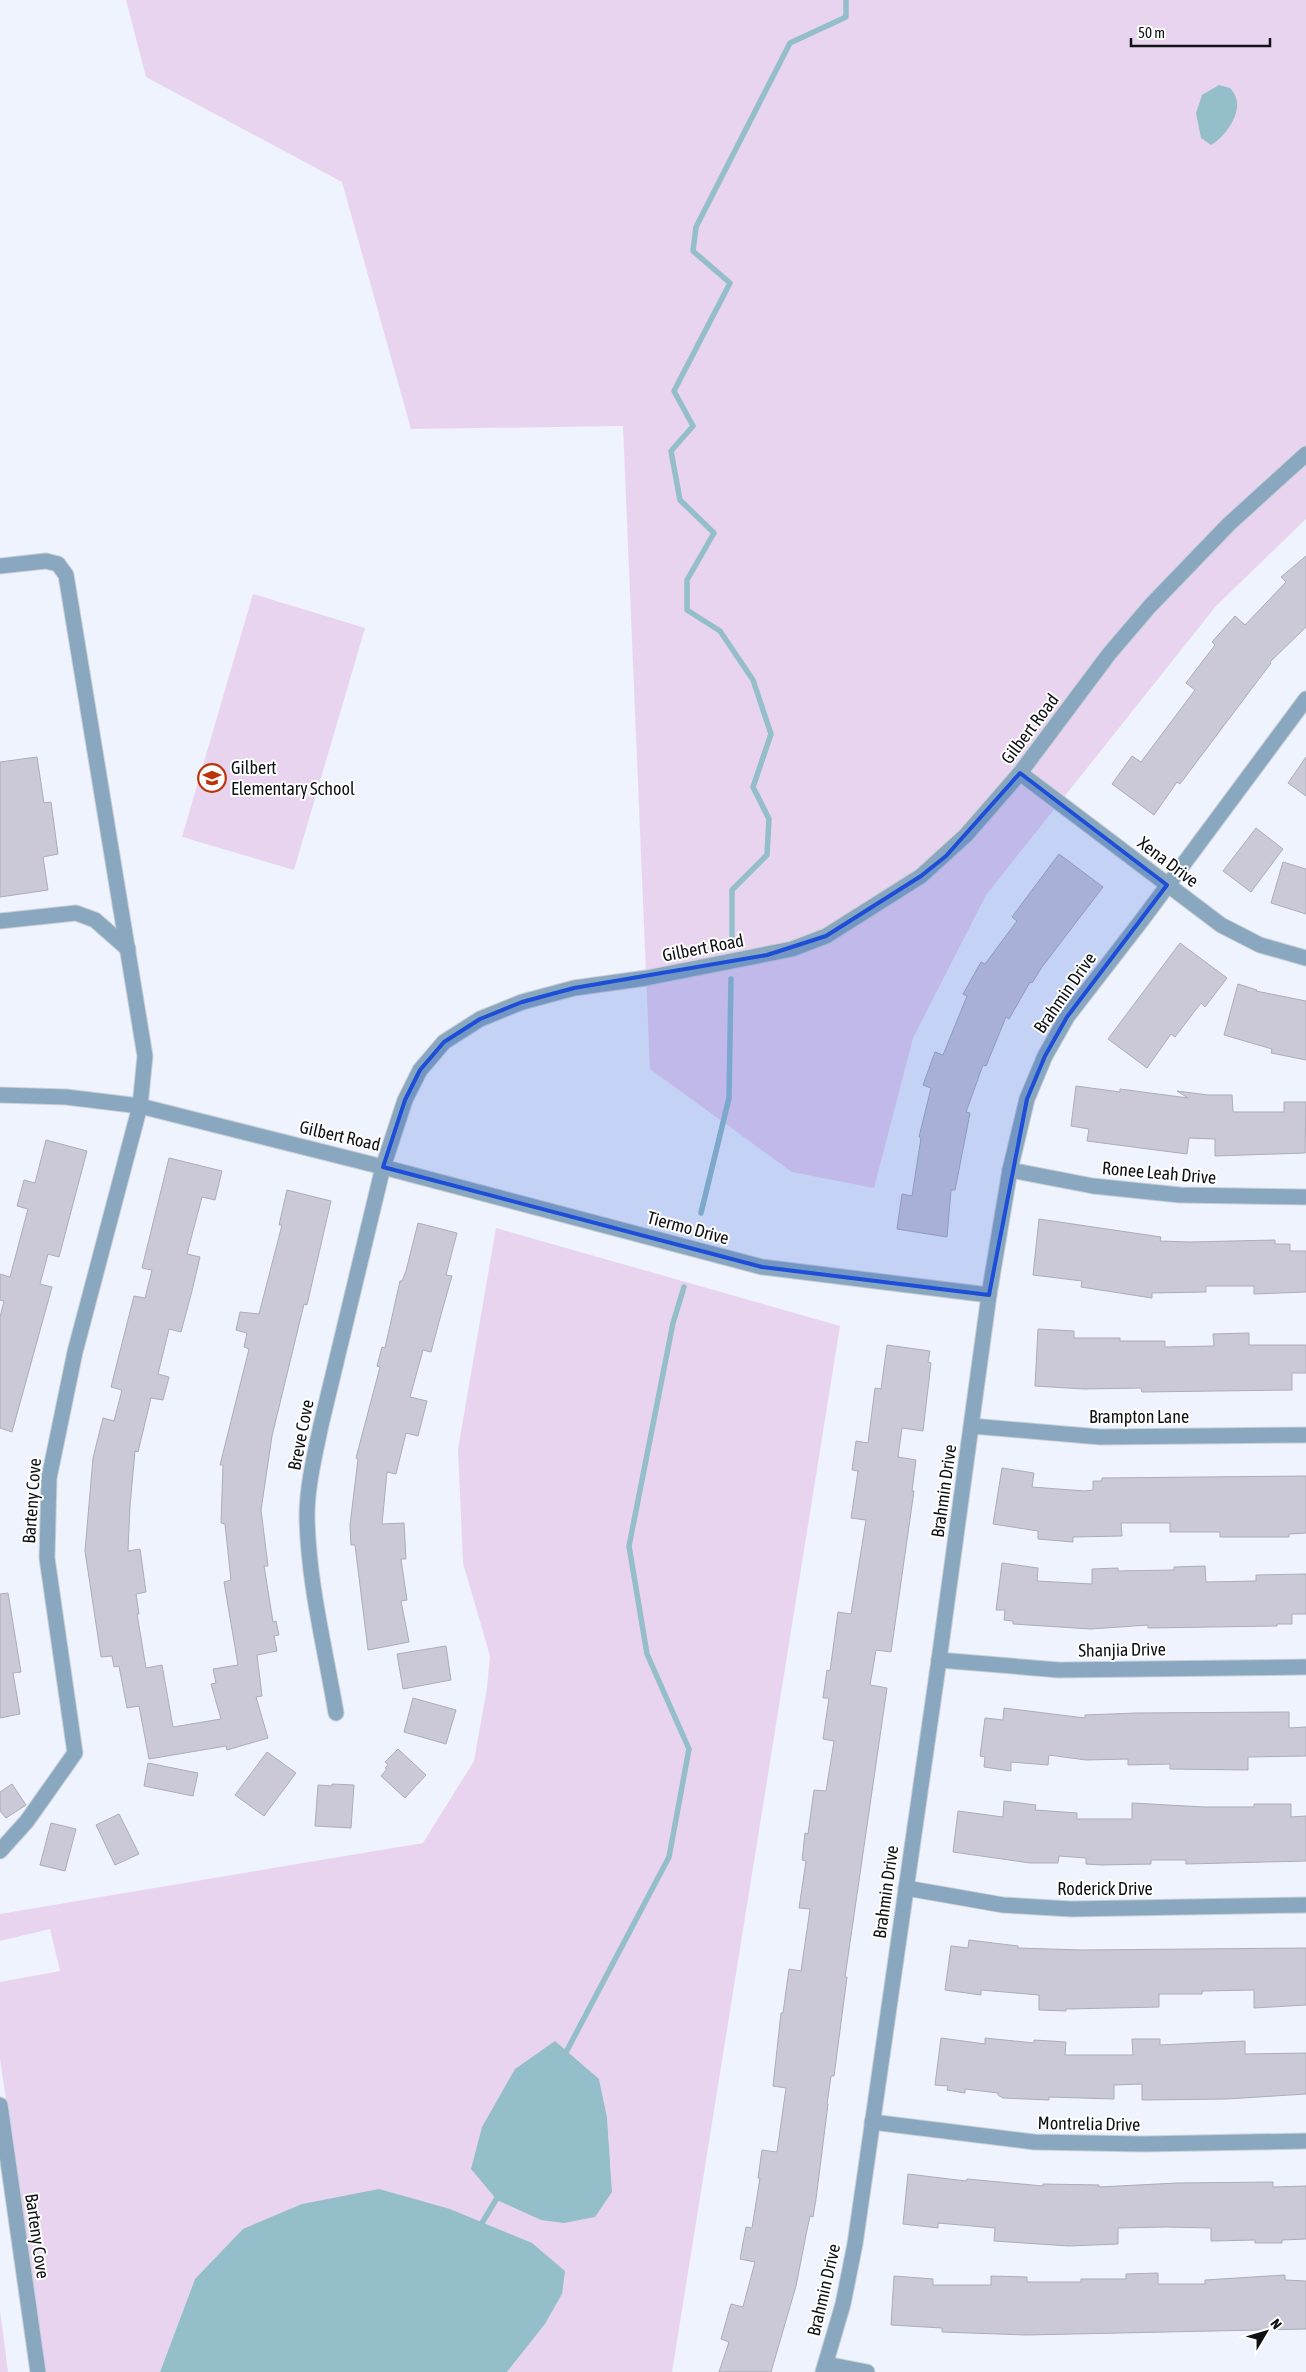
<svg xmlns="http://www.w3.org/2000/svg" width="1306" height="2372" font-family="'Asap Condensed',sans-serif">
	<style>
		.green { fill: #e9d4ef; fill-rule: evenodd }
		.water { fill: #94bfca }
		.lines { fill: none; stroke-linecap: round; stroke-linejoin: round }
		.stream { stroke: #94bfca; stroke-width: 5.5 }
		.building { fill: #cbc9d7; stroke: #adacb9 }
		.minor-casing { stroke: #cacfd8; stroke-width: 17 }
		.minor { stroke: #89a8bf; stroke-width: 15 }
		.marked { fill: #1d4ed8; fill-opacity: 0.2; stroke: #1d4ed8; stroke-width: 4; stroke-linejoin: round }
		.labels { text-anchor: middle; stroke-width: 4; stroke-linejoin: round; paint-order: stroke }
		.street-label { font-size: 18px; fill: #0f1115; stroke: #fff }
		.poi-label { font-size: 18px; fill: #0f1115; stroke: #fff; text-anchor: start }
	</style>
	<rect width="100%" height="100%" fill="#eef3fd"/>
	<g class="green">
		<polygon points="126,0 1306,0 1306,519 1216,606 986,895 913,1038 874,1188 792,1172 650,1069 623,426 411,429 342,182 146,77"/>
		<polygon points="253,594 365,628 294,870 182,837"/>
		<path d="M496,1228L840,1326L672,2372H507L545,2324L562,2294L195,2279L160,2372H46L0,2059V1982L60,1971L50,1929L0,1941V1914L423,1843L474,1761L487,1688L490,1656L463,1563L458,1449ZM599,2079L607,2117L612,2192Z"/>
		<polygon points="0,2310 8,2372 0,2372"/>
	</g>
	<g class="water">
		<path d="M1219,85L1230,88C1232,90 1235,94 1236,98C1242,114 1224,138 1211,145L1201,138L1196,113L1202,95Z"/>
		<polygon points="555,2041 599,2079 607,2117 612,2192 595,2217 564,2223 541,2220 497,2200 471,2169 482,2127 515,2069"/>
		<polygon points="379,2189 450,2209 532,2243 565,2271 562,2294 545,2324 507,2372 160,2372 195,2279 243,2229 302,2204"/>
	</g>
	<g class="lines">
		<g class="stream">
			<polyline points="732,945 732,890 767,855 769,819 753,787 771,734 753,680 720,631 687,610 687,580 714,533 680,500 671,451 693,426 674,391 730,283 693,251 696,227 790,43 846,17 846,0"/>
			<polyline points="701,1213 729,1098 731,979"/>
			<polyline points="563,2058 669,1857 689,1749 647,1654 629,1546 673,1323 684,1287"/>
			<polyline points="479,2228 500,2193"/>
		</g>
	</g>
	<g class="building">
		<polygon points="1306,556 1306,627 1270,662 1271,663 1180,784 1177,782 1154,815 1112,784 1132,756 1141,762 1195,690 1186,683 1215,645 1212,642 1235,616 1245,625 1286,582 1281,577"/>
		<polygon points="37,757 44,803 51,802 58,854 43,857 48,890 0,897 0,762"/>
		<polygon points="1306,757 1306,796 1288,783"/>
		<polygon points="1256,828 1283,849 1251,892 1223,871"/>
		<polygon points="1059,854 1103,887 1042,967 1032,983 1030,982 1009,1019 1006,1017 986,1066 983,1065 966,1112 970,1113 955,1190 951,1190 947,1237 897,1229 902,1194 912,1196 921,1138 919,1137 931,1088 923,1085 935,1052 943,1055 967,996 963,994 981,962 985,964 1017,921 1012,917"/>
		<polygon points="1283,862 1306,869 1306,914 1271,903"/>
		<polygon points="1180,943 1227,978 1205,1007 1201,1003 1175,1037 1171,1034 1147,1068 1108,1039"/>
		<polygon points="1238,984 1257,990 1256,991 1306,1001 1306,1060 1271,1053 1272,1049 1224,1035"/>
		<polygon points="1076,1086 1120,1092 1120,1089 1188,1098 1177,1091 1208,1095 1232,1095 1233,1112 1284,1112 1284,1102 1306,1102 1305,1153 1215,1156 1215,1139 1189,1138 1187,1154 1087,1141 1089,1129 1071,1126"/>
		<polygon points="46,1140 87,1151 59,1257 48,1254 40,1284 52,1287 12,1432 0,1428 0,1317 4,1301 0,1300 0,1274 10,1277 28,1209 17,1206 24,1180 35,1183"/>
		<polygon points="169,1158 222,1171 215,1200 202,1197 187,1254 200,1257 192,1291 181,1332 169,1329 158,1374 169,1377 163,1400 151,1398 138,1452 135,1451 130,1506 128,1551 140,1549 146,1592 136,1594 139,1614 137,1614 146,1668 162,1665 173,1727 221,1719 211,1684 216,1683 213,1669 238,1665 224,1582 231,1580 225,1524 221,1523 223,1465 220,1465 249,1349 244,1347 247,1333 236,1330 240,1312 259,1314 282,1225 279,1225 287,1190 331,1201 307,1305 304,1304 272,1436 261,1510 268,1566 264,1566 273,1622 276,1621 279,1635 274,1636 277,1651 257,1655 262,1696 256,1697 268,1738 227,1750 226,1746 149,1759 139,1706 127,1708 119,1666 114,1667 112,1656 101,1657 85,1551 93,1458 103,1418 114,1421 122,1390 111,1387 134,1296 145,1298 152,1270 142,1268"/>
		<polygon points="1039,1219 1161,1237 1160,1241 1190,1242 1275,1240 1275,1244 1290,1244 1290,1251 1306,1251 1306,1292 1254,1294 1254,1286 1206,1286 1206,1292 1152,1293 1152,1298 1081,1287 1082,1281 1033,1275"/>
		<polygon points="418,1223 457,1233 446,1275 452,1276 442,1311 431,1352 423,1350 410,1397 427,1401 418,1436 406,1433 396,1474 387,1472 382,1524 404,1523 406,1559 401,1559 407,1600 401,1601 409,1642 368,1650 355,1545 351,1545 350,1525 358,1459 356,1458 380,1367 377,1366 382,1347 385,1348 400,1281 402,1281 406,1271"/>
		<polygon points="1038,1329 1074,1331 1074,1338 1120,1338 1120,1341 1165,1341 1165,1347 1214,1346 1213,1334 1249,1333 1249,1345 1306,1345 1306,1373 1292,1373 1292,1390 1142,1392 1141,1388 1084,1389 1035,1386"/>
		<polygon points="887,1345 930,1351 928,1362 931,1363 923,1431 902,1428 898,1457 916,1460 912,1491 914,1491 891,1652 876,1650 870,1685 887,1688 845,1977 847,1977 834,2076 831,2076 827,2104 828,2104 816,2199 813,2217 810,2216 807,2230 796,2286 771,2372 719,2372 729,2342 721,2339 731,2304 743,2307 755,2262 740,2259 746,2227 752,2228 760,2178 758,2178 762,2150 777,2152 786,2088 773,2086 781,2013 783,2013 789,1969 801,1971 810,1909 799,1908 806,1861 802,1860 805,1833 808,1834 814,1790 826,1791 834,1741 823,1739 829,1698 823,1698 827,1670 830,1671 838,1612 851,1614 866,1520 851,1518 858,1471 852,1470 856,1441 868,1443 875,1388 881,1389"/>
		<polygon points="1002,1468 1034,1473 1032,1487 1085,1491 1093,1490 1093,1481 1102,1481 1102,1478 1306,1476 1306,1533 1289,1534 1289,1537 1220,1537 1220,1532 1170,1532 1170,1523 1121,1523 1122,1536 1073,1537 1073,1542 1038,1539 1038,1531 993,1524"/>
		<polygon points="1002,1563 1038,1568 1037,1581 1092,1584 1092,1569 1118,1568 1118,1571 1174,1570 1174,1567 1205,1566 1206,1582 1256,1581 1256,1575 1306,1574 1306,1614 1292,1614 1292,1624 1277,1624 1277,1626 1148,1628 1148,1625 1091,1629 1013,1624 1013,1621 1004,1620 1005,1610 996,1610"/>
		<polygon points="8,1593 21,1672 13,1673 20,1714 0,1718 0,1594"/>
		<polygon points="446,1646 451,1680 403,1689 397,1654"/>
		<polygon points="413,1698 456,1710 446,1744 404,1732"/>
		<polygon points="1004,1708 1085,1718 1085,1715 1136,1713 1289,1712 1289,1728 1306,1727 1306,1756 1248,1757 1248,1770 1170,1769 1170,1764 1128,1765 1128,1759 1086,1760 1049,1755 1048,1765 1011,1762 1011,1771 984,1767 985,1757 980,1756 985,1718 1003,1720"/>
		<polygon points="398,1749 426,1775 405,1798 381,1776 387,1769 385,1768 388,1765 385,1762"/>
		<polygon points="267,1752 296,1773 264,1816 235,1795"/>
		<polygon points="148,1763 198,1773 193,1796 144,1786"/>
		<polygon points="12,1784 26,1805 6,1818 0,1811 0,1792"/>
		<polygon points="332,1784 354,1785 351,1828 315,1826 318,1785 332,1786"/>
		<polygon points="1004,1801 1036,1805 1035,1810 1077,1813 1077,1819 1132,1819 1132,1803 1204,1807 1254,1807 1254,1804 1291,1804 1291,1817 1306,1816 1306,1861 1186,1864 1186,1860 1151,1860 1151,1864 1101,1865 1086,1864 1086,1858 1059,1856 1058,1863 1030,1863 953,1852 958,1811 1003,1817"/>
		<polygon points="119,1814 139,1854 115,1865 96,1825"/>
		<polygon points="51,1823 76,1829 65,1871 40,1865"/>
		<polygon points="969,1940 1018,1946 1018,1948 1082,1950 1306,1948 1306,2005 1254,2008 1254,1990 1202,1991 1202,1994 1159,1994 1159,2007 1066,2009 1066,2011 1039,2010 1039,1995 981,1990 981,1995 945,1990 951,1946 968,1948"/>
		<polygon points="941,2038 985,2044 985,2038 1034,2043 1034,2040 1066,2042 1065,2055 1133,2055 1132,2039 1160,2039 1160,2045 1245,2041 1245,2054 1306,2053 1306,2094 1227,2099 1142,2100 1142,2084 1114,2085 1114,2099 1049,2097 1049,2100 1003,2098 998,2095 998,2093 965,2089 965,2093 947,2090 948,2086 935,2085"/>
		<polygon points="908,2174 966,2181 967,2179 1043,2186 1043,2184 1099,2185 1099,2187 1177,2183 1273,2182 1273,2187 1306,2186 1306,2239 1282,2240 1282,2243 1255,2243 1255,2240 1211,2241 1211,2228 1166,2227 1118,2228 1118,2244 1069,2246 994,2241 995,2228 938,2223 938,2228 903,2224"/>
		<polygon points="1158,2273 1158,2284 1205,2284 1205,2280 1285,2275 1285,2280 1306,2281 1306,2329 1026,2335 942,2332 942,2328 891,2325 894,2276 933,2279 933,2285 991,2285 991,2276 1027,2277 1027,2282 1081,2282 1081,2279 1126,2279 1126,2274"/>
	</g>
	<g class="lines">
		<defs>
			<g id="minor">
				<polyline points="0,566 46,561 58,564 66,575 145,1056 140,1106 75,1352 49,1478 47,1558 75,1753 27,1821 0,1851"/>
				<polyline points="1020,773 1221,925 1260,945 1306,958"/>
				<polyline points="0,921 76,913 95,920 128,949"/>
				<polyline points="0,1095 66,1097 140,1106 383,1167 762,1267 989,1295"/>
				<polyline points="1010,1170 1093,1186 1180,1195 1306,1197"/>
				<polyline points="972,1426 1100,1437 1306,1435"/>
				<polyline points="939,1660 1059,1670 1306,1667"/>
				<path d="M336,1713C325,1648 308,1582 307,1516C307,1486 315,1454 321,1425L383,1167L405,1100L420,1070L444,1042L480,1019L522,1002L574,988L646,978L792,949L826,936L921,876L966,835L1020,773L1109,654L1150,606L1229,524L1306,454"/>
				<polyline points="906,1888 1003,1905 1071,1909 1306,1905"/>
				<polyline points="0,2105 38,2372"/>
				<polyline points="872,2122 1034,2142 1143,2144 1306,2141"/>
				<polyline points="826,2364 867,2372"/>
				<polyline points="823,2372 843,2304 855,2244 939,1660 989,1295 1010,1170 1027,1099 1045,1056 1067,1017 1142,920 1306,699"/>
			</g>
		</defs>
		<use href="#minor" class="minor-casing"/>
		<use href="#minor" class="minor"/>
	</g>
	<path class="marked" d="M1020,773L1167,885L1067,1017L1045,1056L1027,1099L989,1295L762,1267L383,1167L405,1100L420,1070L444,1042L480,1019L522,1002L574,988L767,955L826,936L921,876L946,856Z"/>
	<defs>
		<symbol id="school-ring" viewBox="-11 -11 22 22"><circle r="9.5" fill="#fff" stroke="#bc3309" stroke-width="1.5"/><path d="M0-5L7-2L0 1L-7-2ZM-4 1L0 2.5L4 1V4Q0 6-4 4Z" fill="#bc3309"/></symbol>
	</defs>
	<g fill-rule="evenodd">
		<use href="#school-ring" x="196" y="762" width="32" height="32"/>
	</g>
	<g class="labels">
		<g class="street-label">
			<text transform="translate(1030 729) rotate(-53)" y="6">Gilbert Road</text>
			<text transform="translate(1168 862) rotate(37)" y="6">Xena Drive</text>
			<text transform="translate(703 948) rotate(-11)" y="6">Gilbert Road</text>
			<text transform="translate(1065 993) rotate(-55)" y="6">Brahmin Drive</text>
			<text transform="translate(340 1136) rotate(13)" y="6">Gilbert Road</text>
			<text transform="translate(1159 1173) rotate(5)" y="6">Ronee Leah Drive</text>
			<text transform="translate(688 1228) rotate(15)" y="6">Tiermo Drive</text>
			<text x="1139" y="1423">Brampton Lane</text>
			<text transform="translate(301 1435) rotate(-79)" y="6">Breve Cove</text>
			<text transform="translate(944 1491) rotate(-82)" y="6">Brahmin Drive</text>
			<text transform="translate(32 1501) rotate(-86)" y="6">Barteny Cove</text>
			<text transform="translate(1122 1650) rotate(-1)" y="6">Shanjia Drive</text>
			<text x="1105" y="1895">Roderick Drive</text>
			<text transform="translate(886 1892) rotate(-82)" y="6">Brahmin Drive</text>
			<text transform="translate(1089 2124) rotate(1)" y="6">Montrelia Drive</text>
			<text transform="translate(37 2236) rotate(82)" y="6">Barteny Cove</text>
			<text transform="translate(824 2290) rotate(-77)" y="6">Brahmin Drive</text>
		</g>
		<g class="poi-label">
			<text x="231" y="774">Gilbert<tspan x="231" dy="21">Elementary School</tspan></text>
		</g>
	</g>
	<g transform="translate(1266 2332) rotate(52)" stroke="#ffffff" stroke-width="4" paint-order="stroke">
	<path d="M0-4L9 19L0 12L-9 19Z" fill="#0f1115"/>
	<text y="-8" font-size="14" font-weight="bold" text-anchor="middle" fill="#0f1115">N</text>
	</g>
	<path d="M1131 38v8h139v-8" fill="none" stroke="#0f1115" stroke-width="2.5"/>
	<text x="1138" y="38" font-size="15" fill="#0f1115" stroke="#ffffff" stroke-width="4" paint-order="stroke">50 m</text>
</svg>
